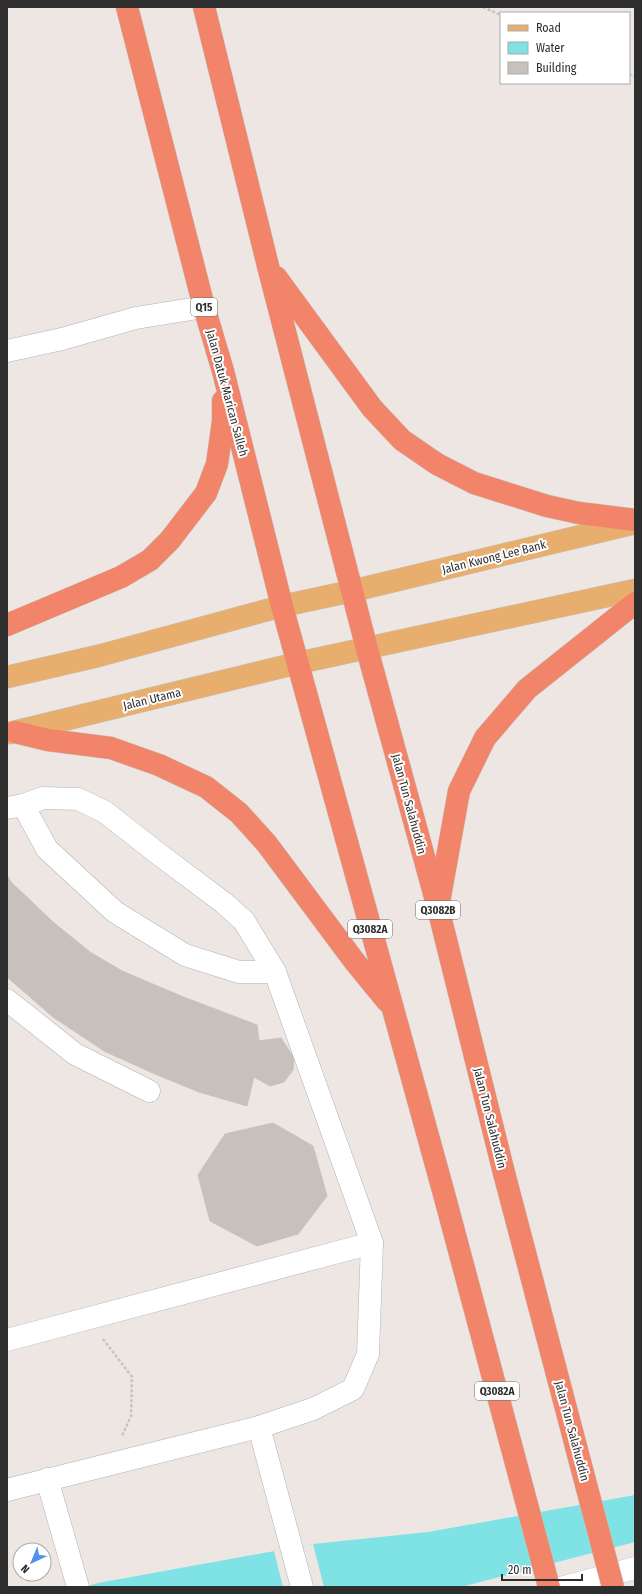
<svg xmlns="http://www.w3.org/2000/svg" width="642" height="1594" font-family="'Fira Sans Condensed',sans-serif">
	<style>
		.water { fill: #7fe3e6 }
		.pier { fill: #eee6e2 }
		.building { fill: #c7c1bd; stroke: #cac1bb }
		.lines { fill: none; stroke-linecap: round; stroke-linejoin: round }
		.minor-casing { stroke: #aeb3b9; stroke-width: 23 }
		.major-casing { stroke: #c4c4c4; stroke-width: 23 }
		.highway-casing { stroke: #c4c4c4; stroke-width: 23 }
		.path { stroke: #c4c4c4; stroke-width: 2.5; stroke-dasharray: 3 2; stroke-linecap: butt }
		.minor { stroke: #fff; stroke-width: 22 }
		.major { stroke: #e7ae6e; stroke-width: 22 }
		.highway { stroke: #f28469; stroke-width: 22 }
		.highway-bridge-casing { stroke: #c4c4c4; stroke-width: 23; stroke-linecap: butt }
		.highway-bridge { stroke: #f28469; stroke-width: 22 }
		.labels { text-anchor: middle; stroke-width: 4; stroke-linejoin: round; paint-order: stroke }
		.shield { fill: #fff; stroke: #6d6d6d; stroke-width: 1 }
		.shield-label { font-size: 11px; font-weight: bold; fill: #2e2e2e }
		.street-label { font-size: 12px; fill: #2e2e2e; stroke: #fff }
	</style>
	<rect width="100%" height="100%" fill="#eee6e2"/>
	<polygon class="water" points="635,1495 635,1587 84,1587 98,1583 313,1544 428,1532"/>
	<g class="pier">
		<polygon points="635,1542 635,1587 461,1587"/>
		<polygon points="313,1544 324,1587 283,1587 274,1551"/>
	</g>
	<g class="building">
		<polygon points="7,875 11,882 53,922 90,952 122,971 181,996 257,1025 259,1041 281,1038 294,1058 293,1070 284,1082 270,1086 254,1077 247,1106 199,1092 155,1074 104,1051 53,1017 7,977"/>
		<polygon points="273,1123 313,1146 327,1196 298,1234 257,1246 210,1221 198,1175 225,1134"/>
	</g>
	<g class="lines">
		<defs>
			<g id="minor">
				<polyline points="7,351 62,339 136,318 204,307"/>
				<polyline points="23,805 47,849 115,912 185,955 239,972 275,972"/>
				<polyline points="7,808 23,805 43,798 78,799 105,812 160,855 224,903 244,921 275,972 372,1243 368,1354 353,1389 313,1409 259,1427 7,1490"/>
				<polyline points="7,1000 75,1054 149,1091"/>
				<polyline points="7,1340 372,1243"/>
				<polyline points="259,1427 302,1587"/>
				<polyline points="47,1479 78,1587"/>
				<polyline points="564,1587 635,1568"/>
			</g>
			<g id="major">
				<polyline points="7,677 98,656 282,606 352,591 635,523"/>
				<polyline points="10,733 298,663 635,590"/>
			</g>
			<g id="highway">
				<polyline points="127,7 204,307 223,371 282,606 444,1194 549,1587"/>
				<polyline points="204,7 268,266 367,649 438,908 504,1173"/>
				<polyline points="276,277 372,408 402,440 437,464 474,483 547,506 579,513 635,520"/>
				<polyline points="7,625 121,577 150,560 170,540 206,493 217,464 223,421 223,401"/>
				<polyline points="15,732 48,740 111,748 159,765 206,787 239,813 267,844 355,962 387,1001"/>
				<polyline points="439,902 459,791 485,738 527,689 635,603"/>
			</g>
		</defs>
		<use href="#minor" class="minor-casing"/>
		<use href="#major" class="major-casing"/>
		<use href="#highway" class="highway-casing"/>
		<g class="path">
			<polyline points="483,7 501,15"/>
			<polyline points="629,74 635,77"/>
			<polyline points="103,1339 132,1377 131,1416 122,1436"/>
		</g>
		<use href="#minor" class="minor"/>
		<use href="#major" class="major"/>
		<use href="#highway" class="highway"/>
		<defs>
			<polyline id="highway-bridge" points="504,1173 613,1587"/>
		</defs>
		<use href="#highway-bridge" class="highway-bridge-casing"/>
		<use href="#highway-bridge" class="highway-bridge"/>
	</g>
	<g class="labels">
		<g class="shield">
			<rect x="191" y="298" width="26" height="18" rx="3"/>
			<rect x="416" y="901" width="44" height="18" rx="3"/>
			<rect x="348" y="920" width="44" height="18" rx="3"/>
			<rect x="475" y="1382" width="44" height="18" rx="3"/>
		</g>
		<g class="shield-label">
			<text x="204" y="311">Q15</text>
			<text x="438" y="914">Q3082B</text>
			<text x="370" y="933">Q3082A</text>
			<text x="497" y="1395">Q3082A</text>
		</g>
		<g class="street-label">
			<text transform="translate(227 393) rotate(75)" y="4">Jalan Datuk Marican Salleh</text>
			<text transform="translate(494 557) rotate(-14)" y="4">Jalan Kwong Lee Bank</text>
			<text transform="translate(152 699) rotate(-14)" y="4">Jalan Utama</text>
			<text transform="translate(409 804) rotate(75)" y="4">Jalan Tun Salahuddin</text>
			<text transform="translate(490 1118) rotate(76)" y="4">Jalan Tun Salahuddin</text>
			<text transform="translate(572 1431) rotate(75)" y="4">Jalan Tun Salahuddin</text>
		</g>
	</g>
	<rect width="642" height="1594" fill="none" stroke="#2e2e2e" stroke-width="16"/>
	<rect x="500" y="12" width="130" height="72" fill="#ffffff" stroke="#ababab"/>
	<rect x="508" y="25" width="20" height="6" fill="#e7ae6e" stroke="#ababab"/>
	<text x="536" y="32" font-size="12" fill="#2e2e2e">Road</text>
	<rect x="508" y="42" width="20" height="12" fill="#7fe3e6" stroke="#ababab"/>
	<text x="536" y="52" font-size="12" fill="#2e2e2e">Water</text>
	<rect x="508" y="62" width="20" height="12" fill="#c7c1bd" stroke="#ababab"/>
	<text x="536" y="72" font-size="12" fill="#2e2e2e">Building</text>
	<g transform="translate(32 1562) rotate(224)"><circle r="19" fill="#ffffff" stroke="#ababab"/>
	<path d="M0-3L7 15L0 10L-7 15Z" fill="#5092ec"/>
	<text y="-6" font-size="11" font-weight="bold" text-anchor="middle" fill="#2e2e2e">N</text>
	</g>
	<path d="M502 1574v6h80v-6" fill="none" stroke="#2e2e2e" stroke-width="2"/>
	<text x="508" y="1574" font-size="12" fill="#2e2e2e" stroke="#ffffff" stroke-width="3" paint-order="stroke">20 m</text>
</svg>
